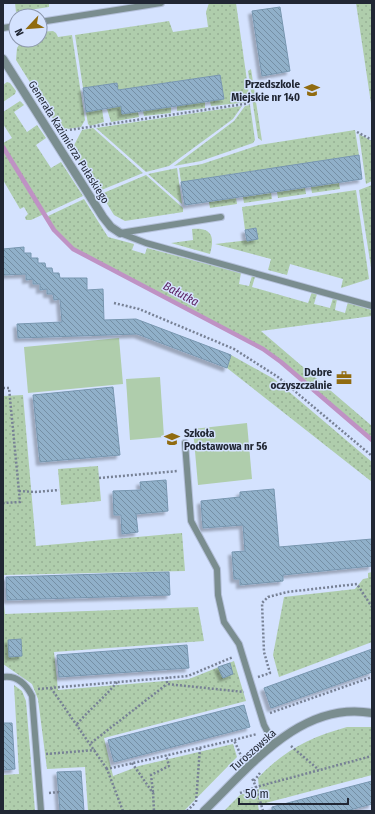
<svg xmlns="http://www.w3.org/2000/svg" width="375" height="814" font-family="'Fira Sans Condensed',sans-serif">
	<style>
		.grass { fill: url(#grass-dots) }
		.pitch { fill: #afcdac }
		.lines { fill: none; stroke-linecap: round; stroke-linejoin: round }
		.stream { stroke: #bf92c4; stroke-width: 4.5 }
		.building { fill: url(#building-back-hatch); stroke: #7796af; filter: url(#shadow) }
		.lane-casing { stroke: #b4c0da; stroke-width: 8 }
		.street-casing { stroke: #b4c0da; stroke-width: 10 }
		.path { stroke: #778195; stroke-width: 2.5; stroke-dasharray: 2 2; stroke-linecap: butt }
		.lane { stroke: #7a8d8f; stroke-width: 6 }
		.street { stroke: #7a8d8f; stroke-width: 8 }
		.labels { text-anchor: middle; stroke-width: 3; stroke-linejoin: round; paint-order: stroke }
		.poi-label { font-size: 11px; font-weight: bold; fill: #212734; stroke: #d4e2fe; text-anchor: end }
		.street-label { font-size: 11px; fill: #212734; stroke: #d4e2fe }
		.water-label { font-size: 12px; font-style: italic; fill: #5d2664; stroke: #d4e2fe }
	</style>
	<defs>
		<pattern id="grass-dots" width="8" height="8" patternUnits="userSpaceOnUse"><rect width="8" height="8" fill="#afcdac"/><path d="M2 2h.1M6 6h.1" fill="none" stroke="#96b095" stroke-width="1.8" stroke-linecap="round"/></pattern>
		<pattern id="building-back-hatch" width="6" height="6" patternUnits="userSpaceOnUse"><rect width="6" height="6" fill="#90b0c9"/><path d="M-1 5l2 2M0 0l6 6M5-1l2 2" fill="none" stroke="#758fa4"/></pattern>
		<filter id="shadow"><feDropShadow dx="-3.5" dy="3.5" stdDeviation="1" flood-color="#0004"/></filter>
	</defs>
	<rect width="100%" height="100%" fill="#d4e2fe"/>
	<g class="grass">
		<polygon points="15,3 49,3 49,7 16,12"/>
		<polygon points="209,3 236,3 250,102 211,106 210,101 224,99 220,75 118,90 117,83 83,88 75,35 169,21 173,32 208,27 206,12"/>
		<polygon points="356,3 372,3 372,110"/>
		<polygon points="53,31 56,33 58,37 72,35 85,120 81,127 60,130 16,60 17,48 22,40 40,40 40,32"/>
		<polygon points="251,69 262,141 258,138 248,71"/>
		<polygon points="7,82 10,83 16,91 15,94 3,102 3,85"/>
		<polygon points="20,101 24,105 14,112 27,132 37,125 46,138 36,145 51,168 61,162 83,196 31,220 26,220 25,217 28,214 24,207 20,209 3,180 3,143 12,138 3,124 3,112"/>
		<polygon points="205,102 205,108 177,111 177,106"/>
		<polygon points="250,105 255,140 253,143 201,161 174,166 234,121 245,106"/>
		<polygon points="121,106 122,114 138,112 139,117 111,122 107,109"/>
		<polygon points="242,106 233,119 169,166 146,172 96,128"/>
		<polygon points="171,107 171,113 144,116 143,111"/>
		<polygon points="102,109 104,122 90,126 88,124 86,112"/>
		<polygon points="93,128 143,173 99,191 72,149 82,130"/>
		<polygon points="355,130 359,155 181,182 179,168 202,164 259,145"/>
		<polygon points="359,134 372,141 372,181 366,184"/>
		<polygon points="177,168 182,204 148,174"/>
		<polygon points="146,175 183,208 183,212 125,221 114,215 101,194"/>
		<polygon points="339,183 340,189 312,193 311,187"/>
		<polygon points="372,185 372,274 359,190"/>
		<polygon points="305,188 306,194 278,198 277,192"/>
		<polygon points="356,190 369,279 341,288 343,279 290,264 287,275 268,270 271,259 215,244 258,239 256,228 245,230 242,207"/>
		<polygon points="271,193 272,199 244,203 243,197"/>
		<polygon points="236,198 237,204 210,208 209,202"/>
		<polygon points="84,199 108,237 134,244 132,250 145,254 147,248 241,273 239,284 249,286 252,276 255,277 252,287 308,303 312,292 317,294 314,304 330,308 333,298 337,299 335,310 345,313 348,302 372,310 372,316 261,331 372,426 372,440 281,362 263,349 73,249 54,230 46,217"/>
		<path d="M192,229C212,227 215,237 210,254L171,243L193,240Z"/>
		<polygon points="231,355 274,379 372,462 372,482 227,368"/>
		<polygon points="23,395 36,546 182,533 185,571 3,575 3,396"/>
		<polygon points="98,466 101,501 61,505 58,469"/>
		<polygon points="372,572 372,642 279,677 273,655 284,597 355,589 363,579 368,578 368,573"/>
		<polygon points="3,594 5,614 198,607 204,641 54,652 58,690 189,679 234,661 246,701 104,738 113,776 139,766 233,744 237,757 184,811 88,811 85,767 47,769 38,699 32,684 3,664"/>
		<polygon points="14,685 22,691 26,701 35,811 3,811 3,775 19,774"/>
		<path d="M347,727H372V775L258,805L259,811H224L240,795L259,789L258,778C284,750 311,737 347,727Z"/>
	</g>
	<g class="pitch">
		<polygon points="119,338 123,384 28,393 24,347"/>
		<polygon points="160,377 164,437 130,440 126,379"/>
		<polygon points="247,423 252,479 198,485 193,429"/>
	</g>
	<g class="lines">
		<polyline class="stream" points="3,147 54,230 73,249 263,349 281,362 372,440"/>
	</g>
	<g class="building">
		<polygon points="280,7 290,71 262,76 252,11"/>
		<polygon points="220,75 224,99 122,114 121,106 86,112 83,88 117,83 118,90"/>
		<polygon points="359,155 362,179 185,205 181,182"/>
		<polygon points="256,228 258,239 247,241 245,230"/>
		<polygon points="24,247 24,253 31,253 31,258 38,258 38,263 45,263 46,268 52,268 53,273 59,273 60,278 87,278 87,290 103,289 104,320 136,319 231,355 227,368 137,334 18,338 17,324 62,322 60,299 54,300 53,294 47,294 47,289 40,290 40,284 33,284 33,279 26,280 26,274 3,275 3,249"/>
		<polygon points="113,387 120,455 40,462 33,395"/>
		<polygon points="166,480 168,511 136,514 138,532 122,534 121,515 114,515 113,491 141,490 140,482"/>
		<polygon points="274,489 279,547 372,539 372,566 283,575 283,581 240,585 240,579 234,579 232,552 245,551 243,525 203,528 201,501 240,497 240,492"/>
		<polygon points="169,572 170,595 7,600 6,577"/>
		<polygon points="21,639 22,656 9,657 8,640"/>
		<polygon points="187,645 189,668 59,677 57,655"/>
		<polygon points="372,649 372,672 271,708 264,688"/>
		<polygon points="230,663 233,674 223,678 218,667"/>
		<polygon points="244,705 250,727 114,762 108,740"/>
		<polygon points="3,723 12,723 15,769 3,770"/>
		<polygon points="81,771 84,811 60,811 57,772"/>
		<polygon points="372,781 372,804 346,811 272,811 272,807"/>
	</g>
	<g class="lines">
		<defs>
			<g id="lane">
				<polyline points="40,22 161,3"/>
				<polyline points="3,28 16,26"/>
				<polyline points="221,217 120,233 146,243 372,306"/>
				<polyline points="185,443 191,521 217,569 218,595 224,622 239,644 264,725 274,744"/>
				<path d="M3,677C17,675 26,684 32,696L41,811"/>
			</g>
			<g id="street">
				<polyline points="3,59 103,217 111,227 120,233"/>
				<path d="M204,811C250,767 301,700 372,713"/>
			</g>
		</defs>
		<use href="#lane" class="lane-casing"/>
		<use href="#street" class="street-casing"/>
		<g class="path">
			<polyline points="62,131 251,103"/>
			<polyline points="357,132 372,140"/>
			<polyline points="114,303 139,309 234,349 278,377 372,456"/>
			<polyline points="3,388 9,388 20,502 3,503"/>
			<polyline points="99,478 178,471"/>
			<polyline points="19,491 35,492 59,490"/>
			<polyline points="167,677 167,684 244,692"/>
			<polyline points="258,677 270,673 264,652 262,603 268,597 287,592 357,584 372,607"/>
			<polyline points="51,688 107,769"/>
			<polyline points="38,689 188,676 233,657"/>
			<polyline points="270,713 372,677"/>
			<path d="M77,724C90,709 105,697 118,681"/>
			<polyline points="91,743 167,684"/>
			<polyline points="291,746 319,770"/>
			<polyline points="46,754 95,750"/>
			<polyline points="242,758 234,740 257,734"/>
			<polyline points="132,763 153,793 154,811"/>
			<polyline points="254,781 260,773"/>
			<polyline points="153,792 151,775 169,766 166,755"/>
			<polyline points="49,793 59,792"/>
			<polyline points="240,793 256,787 252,778"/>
			<polyline points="196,802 200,748"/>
			<polyline points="123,811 107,769 234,740"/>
			<polyline points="187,811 195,803"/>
			<polyline points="263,811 256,787 372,756"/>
		</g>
		<use href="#lane" class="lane"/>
		<use href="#street" class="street"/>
	</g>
	<defs>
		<symbol id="school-bare" viewBox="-9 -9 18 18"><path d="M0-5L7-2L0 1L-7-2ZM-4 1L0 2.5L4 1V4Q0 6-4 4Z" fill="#906b10" stroke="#d4e2fe" stroke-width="2.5" paint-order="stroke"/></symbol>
		<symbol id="office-bare" viewBox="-9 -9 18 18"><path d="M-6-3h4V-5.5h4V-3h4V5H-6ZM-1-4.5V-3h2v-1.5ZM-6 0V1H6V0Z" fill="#906b10" stroke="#d4e2fe" stroke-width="2.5" paint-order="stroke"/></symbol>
	</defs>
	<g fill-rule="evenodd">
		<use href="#school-bare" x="301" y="79" width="22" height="22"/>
		<use href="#office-bare" x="333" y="367" width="22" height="22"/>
		<use href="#school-bare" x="161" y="428" width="22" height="22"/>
	</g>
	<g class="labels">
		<g class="poi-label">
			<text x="300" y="88">Przedszkole<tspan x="300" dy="13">Miejskie nr 140</tspan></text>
			<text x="332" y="376">Dobre<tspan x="332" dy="13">oczyszczalnie</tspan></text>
			<text x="184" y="437" text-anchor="start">Szkoła<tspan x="184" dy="13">Podstawowa nr 56</tspan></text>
		</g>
		<g class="street-label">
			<text transform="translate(69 142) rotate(58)" y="4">Generała Kazimierza Pułaskiego</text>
			<text transform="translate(253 750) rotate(-42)" y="4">Turoszowska</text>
		</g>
		<g class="water-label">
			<text transform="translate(181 294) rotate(28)" y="4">Bałutka</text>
		</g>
	</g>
	<rect width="375" height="814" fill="none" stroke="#212734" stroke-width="8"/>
	<g transform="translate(28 28) rotate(244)"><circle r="19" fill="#d4e2fe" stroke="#8c97ad"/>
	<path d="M0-3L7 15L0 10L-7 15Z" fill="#906b10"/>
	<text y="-6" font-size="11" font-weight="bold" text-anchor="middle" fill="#212734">N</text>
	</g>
	<path d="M239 798v6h109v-6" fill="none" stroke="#212734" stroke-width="2"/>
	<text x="245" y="798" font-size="12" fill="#212734" stroke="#d4e2fe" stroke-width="3" paint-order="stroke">50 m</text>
</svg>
